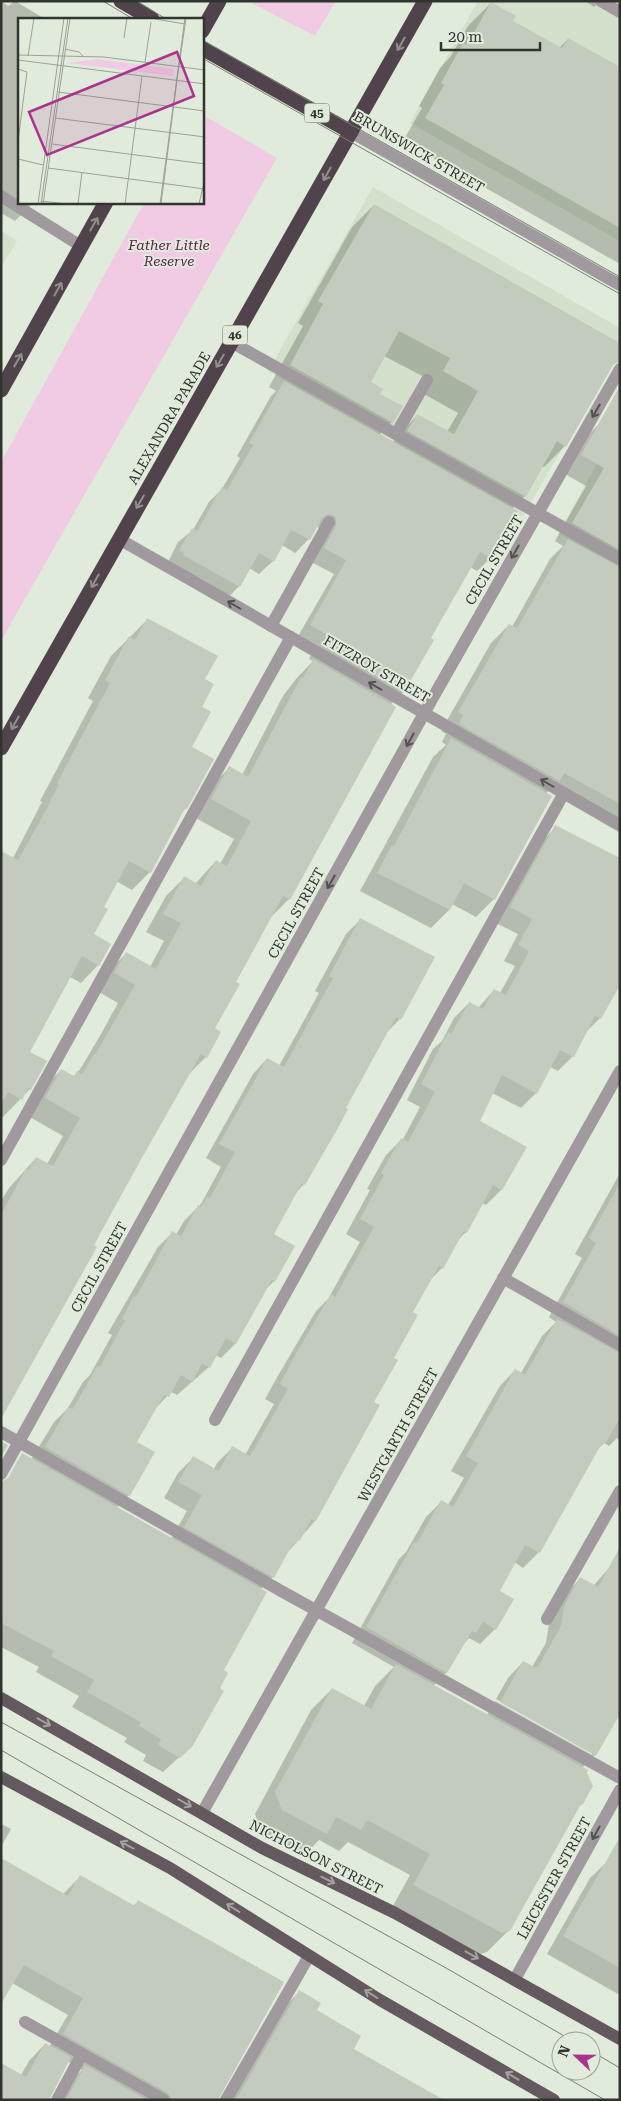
<svg xmlns="http://www.w3.org/2000/svg" width="621" height="2101" font-family="'Roboto Serif',serif">
	<style>
		.built { fill: #d3e0cb }
		.green { fill: #f0cbe3 }
		.shadow { fill: #0003; fill-rule: evenodd }
		.building { fill: #c2cbbd }
		.lines { fill: none; stroke-linecap: round; stroke-linejoin: round }
		.minor { stroke: #a0999d; stroke-width: 12 }
		.major { stroke: #655960; stroke-width: 12 }
		.highway { stroke: #50434b; stroke-width: 15 }
		.tram { stroke: #787f75; stroke-width: 1 }
		.oneway { stroke: #918f8c }
		.oneway2 { stroke: #52524f }
		.oneway3 { stroke: #a3a29e }
		.labels { text-anchor: middle; stroke-width: 4; stroke-linejoin: round; paint-order: stroke }
		.shield { fill: #e1ebdc; stroke: #656b62; stroke-width: 1 }
		.shield-label { font-size: 12px; font-weight: bold; fill: #30342e }
		.street-label { font-size: 14px; fill: #30342e; stroke: #e1ebdc }
		.park-label { font-size: 14px; font-style: italic; fill: #5c244d; stroke: #e1ebdc }
		.inset-road { fill: none; stroke: #9aa296; stroke-width: 1 }
		.view { fill: #a9348d; fill-opacity: 0.15; stroke: #a9348d; stroke-width: 2.5 }
		.inset-edge { fill: none; stroke: #30342e; stroke-width: 2.5 }
	</style>
	<rect width="100%" height="100%" fill="#e1ebdc"/>
	<g class="built">
		<polygon points="478,1 613,1 620,5 620,241 410,123"/>
		<polygon points="373,187 620,328 620,347 523,517 268,371"/>
		<polygon points="1,231 17,241 1,267"/>
		<polygon points="620,422 620,568 558,534"/>
	</g>
	<g class="green">
		<polygon points="248,1 336,1 315,36"/>
		<polygon points="203,115 277,158 1,641 1,462 144,203 202,202"/>
	</g>
	<g class="shadow">
		<polygon points="1,1 8,6 15,1 45,19 19,19 19,202 34,202 15,221 1,213"/>
		<polygon points="585,1 600,1 594,7"/>
		<polygon points="491,3 512,21 559,48 568,39 620,69 620,264 403,141 422,108 419,106 440,68 451,56 468,26"/>
		<path d="M374,205L565,446L544,467L542,466L525,496L512,509L491,558L477,571L470,567L430,638L433,640L403,692L390,705L289,899L271,917L235,983L214,1029L206,1057L188,1075L92,1246L1,1417V1201L9,1188L36,1158L47,1164L63,1136L28,1116L43,1088L61,1070L73,1077L81,1068L101,1034L118,1003L97,991L108,971L126,954L150,967L164,941L146,932L166,896L184,878L195,884L216,861L220,864L234,839L194,817L211,786L229,768L242,775L283,696L296,679L313,661L309,659L315,648L297,638L334,574L311,562L320,528L316,527L309,539L295,553L282,545L273,561L259,574L249,568L239,586L226,600L167,564L178,542L193,530L209,502L222,489L240,458L237,456L271,396L276,391L269,387L303,326L298,323L352,227ZM384,356L430,380L422,393L458,413L447,432L417,415L392,443L379,435L392,422L379,394L369,382Z"/>
		<polygon points="620,418 620,833 548,791 494,899 476,917 452,904 449,910 431,928 360,891 433,757 446,745 442,742 446,734 441,731 491,643 509,625 512,627 550,559 563,546 555,541 586,486 563,473 581,442 599,424"/>
		<polygon points="147,620 204,680 200,707 190,748 186,808 182,812 150,872 132,890 116,881 102,907 92,935 98,965 81,983 70,977 28,1052 30,1089 3,1117 1,1116 1,862 13,858 42,802 40,801 93,701 88,698 111,656"/>
		<polygon points="556,827 600,1018 585,1033 573,1056 558,1071 550,1067 536,1093 521,1108 492,1093 478,1121 525,1147 501,1190 486,1205 482,1203 466,1232 455,1243 442,1268 430,1280 412,1313 372,1403 379,1406 315,1521 286,1554 273,1577 260,1590 223,1671 191,1746 163,1772 143,1761 146,1755 124,1742 127,1738 72,1707 79,1696 36,1672 39,1667 1,1647 1,1509 54,1422 68,1408 83,1382 90,1375 112,1335 108,1333 158,1247 172,1233 176,1235 184,1221 201,1204 221,1167 206,1158 253,1074 267,1059 279,1066 319,993 315,991 346,934 360,920 400,1019 385,1034 304,1184 295,1194 272,1234 274,1281 264,1291 235,1344 221,1358 215,1355 209,1367 177,1395 171,1392 153,1411 136,1442 129,1495 116,1508 171,1539 187,1511 164,1498 178,1473 193,1458 214,1469 217,1463 232,1448 245,1455 274,1404 265,1399 279,1374 316,1311 328,1299 360,1242 346,1234 370,1190 367,1189 386,1155 401,1140 402,1141 420,1107 407,1100 433,1049 442,1041 454,1018 469,1003 478,1008 494,990 500,993 515,966 504,961 518,934 496,923 541,842"/>
		<polygon points="620,1173 620,1441 617,1438 609,1446 604,1443 595,1452 539,1552 523,1568 514,1562 498,1591 495,1629 480,1644 469,1638 462,1646 446,1673 433,1686 487,1715 495,1701 592,1755 592,1752 496,1699 508,1678 523,1662 532,1667 546,1643 549,1623 565,1594 580,1579 593,1586 609,1568 620,1549 620,1715 615,1720 595,1755 582,1768 582,1804 577,1808 509,1930 487,1952 480,1954 393,1906 410,1875 348,1842 339,1851 319,1840 305,1855 261,1831 255,1814 311,1710 332,1689 364,1706 375,1686 394,1667 352,1643 399,1559 406,1552 426,1517 441,1502 448,1505 464,1478 451,1471 500,1386 515,1370 521,1373 542,1336 556,1322 549,1317 582,1258 575,1254"/>
		<polygon points="1,1824 11,1829 1,1847"/>
		<polygon points="608,1861 620,1867 620,1995 547,1954 590,1878"/>
		<polygon points="80,1877 133,1906 139,1901 217,2100 60,2100 69,2083 82,2070 67,2061 48,2096 21,2075 29,2061 45,2044 49,2047 68,2015 12,1983 64,1893"/>
		<polygon points="299,1992 352,2049 441,2100 230,2100 283,2008"/>
	</g>
	<g class="building">
		<polygon points="491,2 516,16 513,21 562,48 568,38 620,67 620,228 425,118 444,85 441,83 463,43 467,45"/>
		<polygon points="374,204 620,343 620,361 613,365 566,447 557,441 526,497 407,431 417,414 454,434 478,391 443,371 450,358 399,331 371,382 383,389 380,394 403,406 393,423 290,365 323,304 318,301"/>
		<polygon points="284,381 518,511 492,559 480,552 431,638 434,640 404,692 321,645 328,635 310,625 346,560 324,548 336,526 336,518 333,515 328,514 322,518 310,540 291,530 274,562 259,553 240,587 183,555 184,553 179,550 192,528 197,531 222,487 227,490 253,445 249,443"/>
		<polygon points="620,386 620,550 572,523 604,468 581,455"/>
		<polygon points="568,539 620,567 620,804 564,773 560,781 459,724 463,715 458,712 509,624 517,628"/>
		<polygon points="147,618 218,656 205,679 214,684 202,707 211,712 192,747 214,759 187,809 185,808 151,873 129,861 104,907 108,909 94,934 111,944 99,966 82,956 30,1052 47,1061 31,1090 28,1088 22,1100 8,1092 1,1103 1,851 18,860 45,812 59,784 57,783 110,683 105,680 129,636 135,640"/>
		<polygon points="313,659 396,707 290,900 283,896 236,982 240,984 215,1028 221,1032 207,1058 201,1054 140,1161 94,1245 97,1247 1,1419 1,1215 26,1168 29,1170 36,1157 53,1166 80,1118 45,1098 61,1069 74,1076 77,1071 82,1074 94,1054 95,1055 118,1015 135,985 114,973 126,952 156,969 181,923 163,914 184,876 201,886 216,860 227,866 251,821 211,799 229,766 248,777 301,677 303,678"/>
		<polygon points="451,738 552,796 495,900 464,883 450,910 377,873 392,845 394,846"/>
		<polygon points="555,825 620,858 620,985 601,1019 595,1016 574,1057 560,1050 537,1094 502,1075 480,1121 527,1147 502,1190 493,1185 467,1233 464,1231 443,1269 439,1266 413,1312 418,1315 394,1358 398,1360 374,1402 380,1405 316,1521 311,1519 300,1541 298,1540 296,1544 293,1543 274,1578 184,1527 202,1495 178,1482 193,1456 219,1471 232,1446 250,1456 288,1389 280,1384 294,1357 331,1294 335,1297 374,1227 360,1219 384,1175 381,1173 401,1138 408,1142 435,1092 421,1084 448,1032 451,1034 469,1002 483,1009 494,989 506,995 529,951 518,945 532,919 510,907"/>
		<polygon points="360,918 435,957 401,1020 396,1017 346,1108 348,1109 338,1128 305,1185 302,1183 274,1234 295,1246 275,1282 272,1280 236,1344 226,1338 210,1368 202,1363 193,1382 181,1375 169,1397 164,1395 137,1442 155,1452 130,1496 45,1447 68,1407 73,1409 97,1366 100,1367 125,1320 122,1319 134,1296 136,1297 172,1231 181,1236 198,1205 201,1207 207,1197 210,1198 235,1152 219,1144 267,1058 284,1067 333,978 329,976"/>
		<polygon points="620,1183 620,1336 563,1302 596,1243 589,1238"/>
		<polygon points="557,1319 620,1353 620,1418 605,1444 602,1443 540,1553 525,1545 500,1591 514,1599 496,1630 483,1622 476,1633 472,1631 447,1673 366,1627 414,1542 417,1543 441,1500 453,1507 478,1463 466,1456 515,1369 525,1375"/>
		<polygon points="1,1442 8,1445 1,1457"/>
		<polygon points="22,1453 267,1592 224,1670 228,1673 220,1688 224,1691 192,1747 180,1758 158,1745 161,1739 139,1726 141,1722 87,1692 94,1680 51,1656 54,1651 1,1623 1,1482 8,1478"/>
		<polygon points="620,1547 620,1714 596,1756 500,1702 523,1661 537,1668 561,1626 564,1606 580,1577 598,1587"/>
		<polygon points="396,1664 588,1770 587,1773 593,1786 583,1804 581,1804 510,1931 502,1933 413,1885 430,1854 367,1820 361,1830 336,1817 327,1834 282,1810 275,1792 332,1688 371,1709"/>
		<polygon points="620,1837 620,1968 563,1936"/>
		<polygon points="1,1858 68,1896 80,1875 135,1906 138,1900 284,1982 218,2100 172,2100 168,2093 63,2034 83,1998 24,1965 1,2004"/>
		<polygon points="299,1990 321,2003 317,2010 361,2036 354,2049 444,2100 236,2100"/>
		<polygon points="45,2043 71,2057 49,2100 1,2100 1,2063 26,2077"/>
		<polygon points="85,2065 147,2100 66,2100"/>
	</g>
	<g class="lines">
		<g class="minor">
			<polyline points="601,1 620,12"/>
			<polyline points="351,132 620,285"/>
			<polyline points="1,196 81,246"/>
			<polyline points="231,342 620,559"/>
			<polyline points="396,434 427,380"/>
			<polyline points="119,539 620,825"/>
			<polyline points="271,626 329,522"/>
			<polyline points="1,1160 291,637"/>
			<polyline points="503,1278 620,1345"/>
			<polyline points="215,1420 564,793"/>
			<polyline points="1,1432 283,1592 620,1778"/>
			<polyline points="1,1474 431,701 620,369"/>
			<polyline points="547,1619 620,1491"/>
			<polyline points="202,1813 620,1071"/>
			<polyline points="515,1979 620,1790"/>
			<polyline points="25,2022 164,2100"/>
			<polyline points="57,2100 82,2054"/>
			<polyline points="226,2100 309,1956"/>
		</g>
		<g class="major">
			<polyline points="1,1698 262,1848 395,1913 620,2039"/>
			<polyline points="1,1777 170,1868 380,2000 554,2100"/>
		</g>
		<g class="highway">
			<polyline points="121,1 152,19"/>
			<polyline points="202,31 219,1"/>
			<polyline points="202,48 351,132"/>
			<polyline points="1,390 106,202"/>
			<polyline points="1,748 425,1"/>
		</g>
		<g class="tram">
			<polyline points="103,1 133,19"/>
			<polyline points="137,1 166,19"/>
			<polyline points="202,40 620,277"/>
			<polyline points="202,58 620,294"/>
			<polyline points="1,1722 446,1968 573,2041"/>
			<polyline points="1,1750 605,2100"/>
			<polyline points="591,2051 620,2068"/>
		</g>
	</g>
	<defs><path id="oneway-shaft" d="M-6 0H5M1.5-3L5.5 0L1.5 3" fill="none" stroke-width="1.6" stroke-linecap="round" stroke-linejoin="round" transform="scale(1.25)"/></defs>
	<g class="oneway">
		<use href="#oneway-shaft" transform="translate(401 44) rotate(120)"/>
		<use href="#oneway-shaft" transform="translate(327 174) rotate(119)"/>
		<use href="#oneway-shaft" transform="translate(94 224) rotate(-60)"/>
		<use href="#oneway-shaft" transform="translate(58 289) rotate(-61)"/>
		<use href="#oneway-shaft" transform="translate(18 360) rotate(-60)"/>
		<use href="#oneway-shaft" transform="translate(220 361) rotate(120)"/>
		<use href="#oneway-shaft" transform="translate(140 502) rotate(120)"/>
		<use href="#oneway-shaft" transform="translate(95 581) rotate(119)"/>
		<use href="#oneway-shaft" transform="translate(15 723) rotate(119)"/>
	</g>
	<g class="oneway2">
		<use href="#oneway-shaft" transform="translate(596 411) rotate(120)"/>
		<use href="#oneway-shaft" transform="translate(515 552) rotate(120)"/>
		<use href="#oneway-shaft" transform="translate(234 605) rotate(-150)"/>
		<use href="#oneway-shaft" transform="translate(375 686) rotate(-150)"/>
		<use href="#oneway-shaft" transform="translate(410 740) rotate(119)"/>
		<use href="#oneway-shaft" transform="translate(547 783) rotate(-150)"/>
		<use href="#oneway-shaft" transform="translate(331 882) rotate(119)"/>
		<use href="#oneway-shaft" transform="translate(596 1833) rotate(119)"/>
	</g>
	<g class="oneway3">
		<use href="#oneway-shaft" transform="translate(44 1722) rotate(30)"/>
		<use href="#oneway-shaft" transform="translate(185 1803) rotate(30)"/>
		<use href="#oneway-shaft" transform="translate(127 1845) rotate(-152)"/>
		<use href="#oneway-shaft" transform="translate(328 1880) rotate(26)"/>
		<use href="#oneway-shaft" transform="translate(233 1908) rotate(-148)"/>
		<use href="#oneway-shaft" transform="translate(472 1955) rotate(29)"/>
		<use href="#oneway-shaft" transform="translate(371 1994) rotate(-148)"/>
		<use href="#oneway-shaft" transform="translate(512 2076) rotate(-150)"/>
	</g>
	<g class="labels">
		<g class="shield">
			<rect x="304.5" y="103.5" width="25" height="19" rx="4"/>
			<rect x="222.5" y="325.5" width="25" height="19" rx="4"/>
		</g>
		<g class="shield-label">
			<text x="317" y="117">45</text>
			<text x="235" y="339">46</text>
		</g>
		<g class="street-label">
			<text transform="translate(419 152) rotate(30)" y="5">BRUNSWICK STREET</text>
			<text transform="translate(169 418) rotate(-60)" y="5">ALEXANDRA PARADE</text>
			<text transform="translate(494 560) rotate(-60)" y="5">CECIL STREET</text>
			<text transform="translate(377 669) rotate(30)" y="5">FITZROY STREET</text>
			<text transform="translate(296 913) rotate(-61)" y="5">CECIL STREET</text>
			<text transform="translate(99 1267) rotate(-61)" y="5">CECIL STREET</text>
			<text transform="translate(398 1435) rotate(-61)" y="5">WESTGARTH STREET</text>
			<text transform="translate(316 1857) rotate(27)" y="5">NICHOLSON STREET</text>
			<text transform="translate(554 1878) rotate(-61)" y="5">LEICESTER STREET</text>
		</g>
		<g class="park-label">
			<text x="169" y="250">Father Little<tspan x="169" dy="16">Reserve</tspan></text>
		</g>
	</g>
	<g transform="translate(18 18)">
		<rect width="186" height="186" fill="#e1ebdc"/>
		<path d="M79,41L156,51L155,58L49,45Z" fill="#f0cbe3"/>
		<path class="inset-road" d="M137,1L167,6M106,20L109,0M47,31L61,34L66,39M0,37L86,39L187,52M10,38L16,0M0,42L187,66M127,44L133,4M0,51L9,54L0,123M159,62L168,0M40,74L187,93M37,100L187,119M34,126L187,146M0,141L25,147M30,150L187,171M23,183L49,186M20,186L46,0M23,186L50,0M25,186L52,0M60,186L64,154M107,186L124,58M142,186L167,0M143,186L159,62M181,186L187,160"/>
		<path class="view" d="M159,34L176,78L29,137L11,94Z"/>
		<rect width="186" height="186" class="inset-edge"/>
	</g>
	<rect width="621" height="2101" fill="none" stroke="#30342e" stroke-width="5"/>
	<g transform="translate(576 2056) rotate(292)"><circle r="24" fill="#e1ebdc" stroke="#9aa296"/>
	<path d="M0-4L9 19L0 12L-9 19Z" fill="#a9348d"/>
	<text y="-8" font-size="14" font-weight="bold" text-anchor="middle" fill="#30342e">N</text>
	</g>
	<path d="M441 42v8h99v-8" fill="none" stroke="#30342e" stroke-width="2.5"/>
	<text x="448" y="42" font-size="15" fill="#30342e" stroke="#e1ebdc" stroke-width="4" paint-order="stroke">20 m</text>
</svg>
